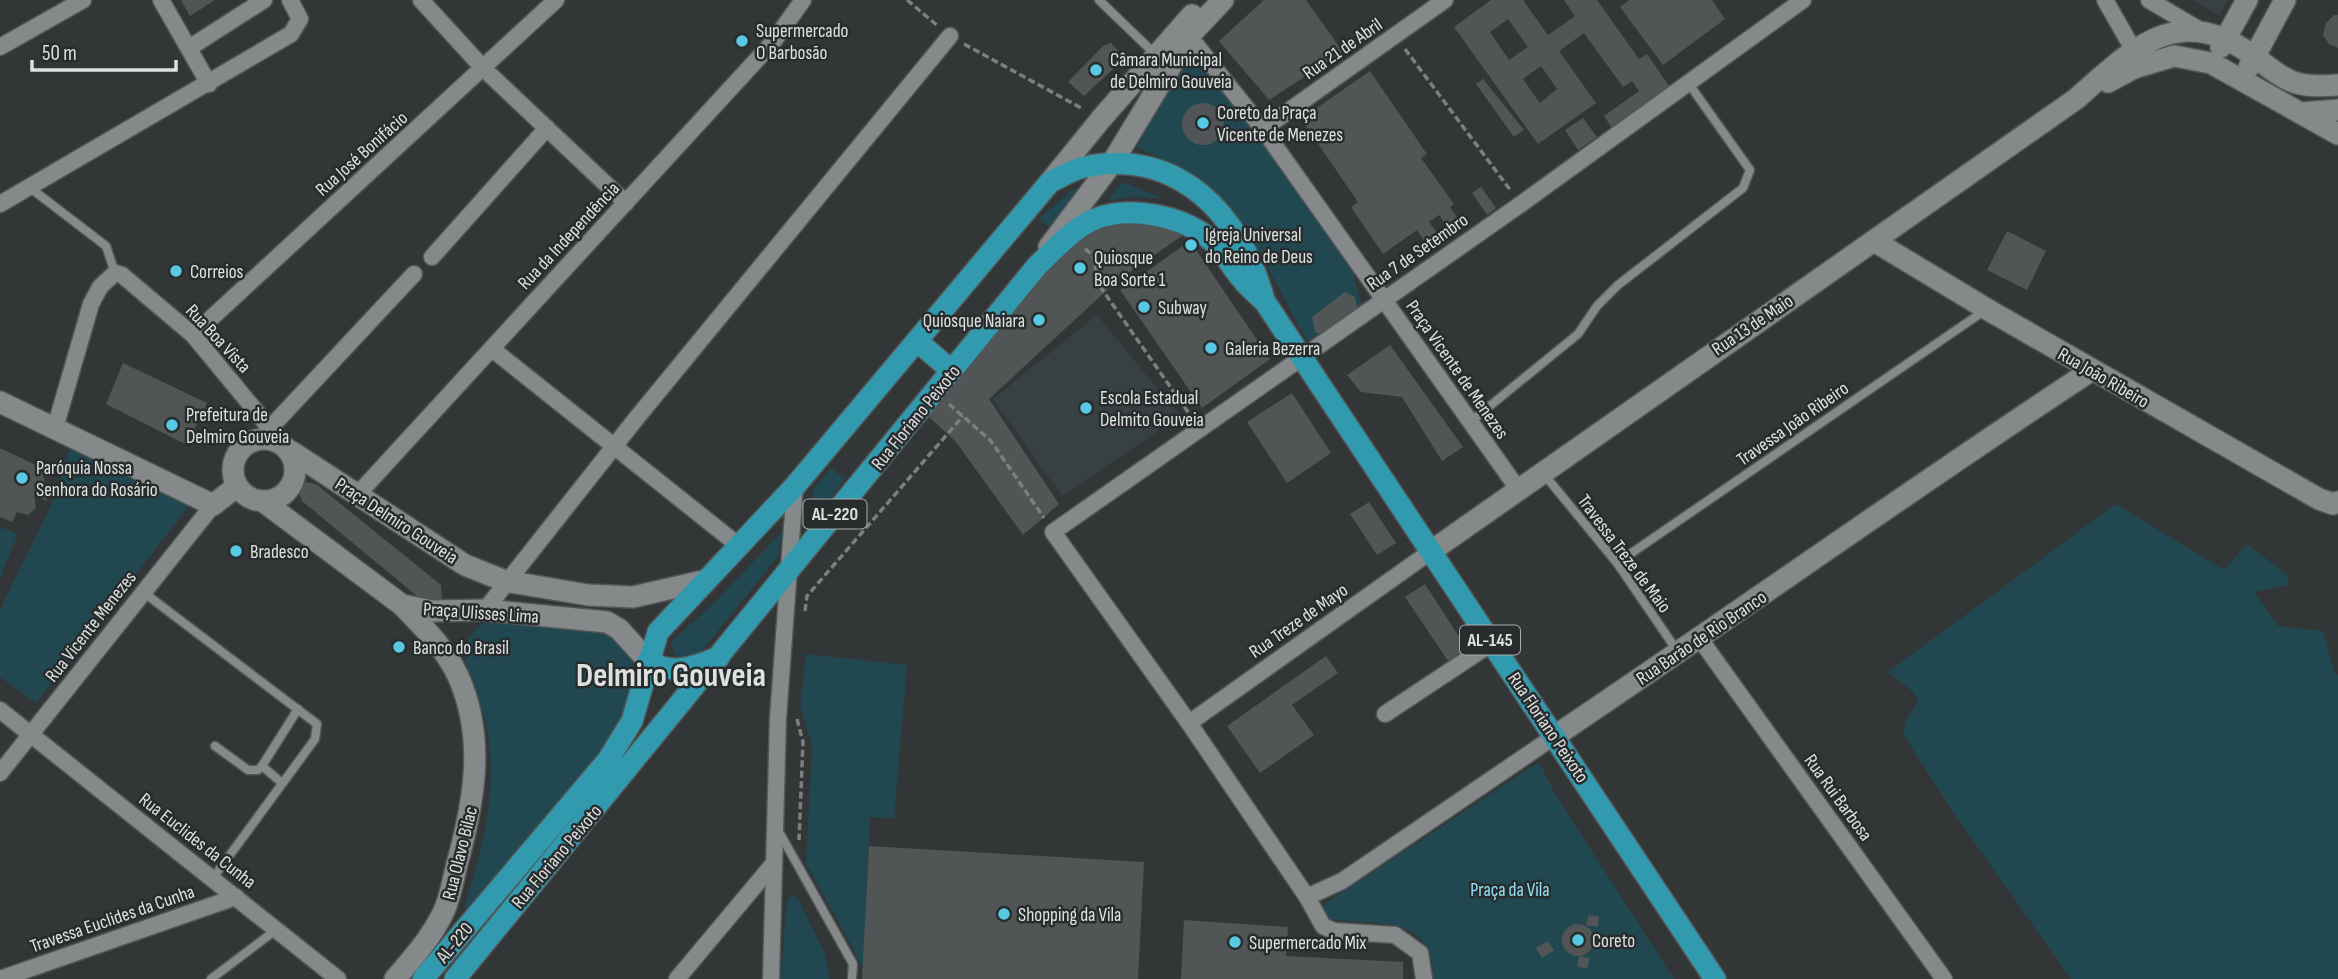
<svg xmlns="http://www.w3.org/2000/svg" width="2338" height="979" font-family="'Sofia Sans Condensed',sans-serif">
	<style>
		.built { fill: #374144 }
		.green { fill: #214851 }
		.building { fill: #525556; fill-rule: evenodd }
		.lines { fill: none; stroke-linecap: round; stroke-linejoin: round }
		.service-casing { stroke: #525555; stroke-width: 11 }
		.minor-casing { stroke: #525555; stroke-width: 19 }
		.tertiary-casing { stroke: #525555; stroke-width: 24 }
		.secondary-casing { stroke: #525555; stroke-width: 24 }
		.trunk-casing { stroke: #525555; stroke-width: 24 }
		.path { stroke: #7c7e7f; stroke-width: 3.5; stroke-dasharray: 7 3.5; stroke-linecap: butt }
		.service { stroke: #858989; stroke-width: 8 }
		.minor { stroke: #858989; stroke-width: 16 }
		.tertiary { stroke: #858989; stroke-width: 21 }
		.secondary { stroke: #858989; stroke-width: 21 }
		.trunk { stroke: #329aae; stroke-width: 21 }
		.poi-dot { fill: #57c9e3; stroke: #292c2d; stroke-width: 2.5 }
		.labels { text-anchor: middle; stroke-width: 5; stroke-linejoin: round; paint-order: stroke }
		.shield { fill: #292c2d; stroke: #a8abab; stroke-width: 2 }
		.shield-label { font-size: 18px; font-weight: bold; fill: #dfe1e1 }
		.poi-label { font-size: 19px; fill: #dfe1e1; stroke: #292c2d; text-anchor: start }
		.street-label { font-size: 19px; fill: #dfe1e1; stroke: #292c2d }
		.park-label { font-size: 19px; fill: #91e0f4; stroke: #292c2d }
		.town-label { font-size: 33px; font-weight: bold; fill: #dfe1e1; stroke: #292c2d }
	</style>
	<rect width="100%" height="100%" fill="#333637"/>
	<g class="built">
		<polygon points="2192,0 2228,0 2219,15"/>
		<polygon points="1097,315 1180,416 1062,496 993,399"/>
	</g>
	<g class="green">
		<path d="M1204,65L1350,262L1363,310L1315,343L1306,339C1278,289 1248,219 1203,182C1185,167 1158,158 1137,147L1179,69Z"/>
		<polygon points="1123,182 1164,199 1135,196 1107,201"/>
		<polygon points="1089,183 1051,229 1039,219 1071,191"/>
		<polygon points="71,445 191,503 36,703 0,677 0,609 51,506"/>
		<polygon points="831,468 845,479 829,500 820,505 813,499 813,490"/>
		<polygon points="2116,504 2224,570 2247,544 2287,575 2289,585 2254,592 2278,626 2323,631 2335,675 2338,675 2338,979 2071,979 1953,812 1903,734 1906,721 1918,701 1912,691 1888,672"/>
		<polygon points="0,527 18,534 0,578"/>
		<polygon points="782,532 778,556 697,657 677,658 671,645 675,638 713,604"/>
		<path d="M497,619L602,627L622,644L631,659L637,680L623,727L470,912L464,906C485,846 498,786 486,722C481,700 463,672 466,650C468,632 479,623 497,619Z"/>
		<polygon points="806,654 907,665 894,818 870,817 863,967 806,863 812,746 800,706"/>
		<path d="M1539,762L1555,794L1674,979H1433C1437,914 1374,926 1331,919L1322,908L1326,903Z"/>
		<polygon points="794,896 798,899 825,954 830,979 781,979 786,909 788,899"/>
	</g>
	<g class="building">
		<polygon points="181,0 215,0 190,16"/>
		<polygon points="1264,0 1306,0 1343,52 1269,100 1219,41"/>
		<path d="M1491,0H1523L1548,35L1575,16L1564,0H1597L1639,59L1647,54L1669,86L1612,128L1604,116L1639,91L1632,81L1623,87L1584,33L1559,51L1596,103L1538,144L1454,27ZM1508,19L1528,47L1509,60L1490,32ZM1541,66L1557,89L1540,103L1523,79Z"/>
		<polygon points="1629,0 1712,0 1725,19 1663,65 1620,7"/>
		<polygon points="2334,15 2338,15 2338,48 2329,44 2323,35 2326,23"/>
		<polygon points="1111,43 1125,58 1084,96 1068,82 1103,46"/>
		<polygon points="1370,71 1427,154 1421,158 1454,204 1450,207 1464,227 1453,235 1439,215 1429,222 1444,242 1431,251 1417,230 1383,254 1351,207 1358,202 1301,119"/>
		<polygon points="1483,79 1524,130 1514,137 1476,84"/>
		<circle cx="1203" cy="124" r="21"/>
		<polygon points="1583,118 1597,137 1578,150 1565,130"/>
		<polygon points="1481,187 1496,208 1487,215 1472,193"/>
		<polygon points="1147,222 1189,231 1117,281 989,399 1059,504 1023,535 956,442 925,413 1047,265 1086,230 1110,223"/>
		<polygon points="2007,231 2046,251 2027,290 1987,270"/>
		<polygon points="1190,241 1270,359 1202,408 1120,290"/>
		<polygon points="1345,292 1355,297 1358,312 1325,336 1315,332 1312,317"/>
		<polygon points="1390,345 1463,447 1442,461 1402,397 1361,392 1347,375"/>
		<polygon points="123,363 207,403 187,445 106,404"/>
		<polygon points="1292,393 1331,453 1287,483 1247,422"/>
		<polygon points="0,448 40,467 47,488 47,501 34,495 36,508 28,515 17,512 12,522 0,517"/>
		<polygon points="305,482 316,484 441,585 442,600 427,603 417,596 302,501 299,493"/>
		<polygon points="1369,502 1396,543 1377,555 1350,514"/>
		<polygon points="1425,584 1467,649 1448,661 1405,597"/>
		<polygon points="1326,656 1338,673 1292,705 1314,735 1260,773 1227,726"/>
		<polygon points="869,846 1144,862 1138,979 862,979"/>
		<polygon points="1589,915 1599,917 1598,927 1586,925"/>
		<polygon points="1184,920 1288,927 1286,956 1403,962 1403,979 1181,979"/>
		<circle cx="1578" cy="940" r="16"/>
		<polygon points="1548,941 1554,950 1542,958 1536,948"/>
		<polygon points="1579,956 1590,958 1587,969 1577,966"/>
	</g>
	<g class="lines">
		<defs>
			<g id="service">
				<polyline points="1099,0 1155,54"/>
				<polyline points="29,187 106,246 115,273"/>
				<polyline points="1469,423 1578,334 1597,306 1618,285 1743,188 1750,170 1689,84"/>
				<polyline points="1543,473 1617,563 1678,652"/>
				<polyline points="1617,563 1984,311"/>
				<polyline points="143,592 317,724 315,739 213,878"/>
				<polyline points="215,746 248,770 258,770 262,766"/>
				<polyline points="282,783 262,766 298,709"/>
				<polyline points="778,830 853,964 852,979"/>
				<polyline points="211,979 277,929"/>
			</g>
			<g id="minor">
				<polyline points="161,0 209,84"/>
				<polyline points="421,0 484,69 626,203"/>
				<polyline points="2105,0 2133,49"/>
				<polyline points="2149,0 2198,29"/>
				<polyline points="1189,36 1263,129 1518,489"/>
				<polyline points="0,47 83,0"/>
				<polyline points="189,48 264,0"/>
				<polyline points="1263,129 1445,0"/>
				<polyline points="0,204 291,34 300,19 290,0"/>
				<polyline points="432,257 547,128"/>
				<polyline points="193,335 556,0"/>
				<polyline points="492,349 738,545"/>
				<polyline points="271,427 414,274"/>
				<polyline points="55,428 91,304 100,287 115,273 122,275 193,335 283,444"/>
				<polyline points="358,494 773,42 803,0"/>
				<polyline points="485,610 635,420 950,36"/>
				<polyline points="1700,639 1944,979"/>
				<polyline points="0,710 338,979"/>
				<polyline points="1385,714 1492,643"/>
				<polyline points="1189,723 1430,552"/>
				<polyline points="0,773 213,505"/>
				<polyline points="1307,897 1342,881 1555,736"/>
				<polyline points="0,979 236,897"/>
				<polyline points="677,979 774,863"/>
				<polyline points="771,979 778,718 795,486"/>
				<polyline points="1424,979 1420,953 1395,935 1334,931 1323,926 1307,897 1189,723 1053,532 1521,204 1803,0"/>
			</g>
			<g id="tertiary">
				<polyline points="2221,47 2247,0"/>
				<polyline points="2249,67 2285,0"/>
				<polyline points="2108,82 2134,68 2174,56 2211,63 2338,134"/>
				<polyline points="2302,113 2338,110"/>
				<polyline points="1874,241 1990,311 2319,499 2333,504 2338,502"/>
				<polyline points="0,402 213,505 236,487"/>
				<circle cx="264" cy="470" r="31"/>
				<polyline points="292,452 465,565 505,581 588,595 633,597 703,581"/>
				<polyline points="264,502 402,605 433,611 485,610 607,622 619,629 648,661"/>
				<path d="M1430,552L2076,99C2135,47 2179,0 2255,57C2289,83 2295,88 2338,85"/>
				<path d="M1555,736C1735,615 1911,489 2092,370"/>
				<path d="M395,979C412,959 430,939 442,915C450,900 453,880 457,864C474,802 486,738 458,676C446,649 423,627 402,605"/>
			</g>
			<g id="secondary">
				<polyline points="1050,182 1101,119 1192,15"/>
				<polyline points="1049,247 1112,163 1189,36 1223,0"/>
			</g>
			<g id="trunk">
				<polyline points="917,341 952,371"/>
				<path d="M648,661C673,676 694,667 719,657"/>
				<path d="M423,979L608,760L632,721L658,632L795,486L1050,182C1061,177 1073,169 1085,167C1178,147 1242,216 1264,300"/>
				<path d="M455,979L1037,266C1054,250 1073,228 1095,219C1130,205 1184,216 1212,241C1224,251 1231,267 1242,279C1248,287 1257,294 1265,302L1715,979"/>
			</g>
		</defs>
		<use href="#service" class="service-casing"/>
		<use href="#minor" class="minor-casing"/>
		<use href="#tertiary" class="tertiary-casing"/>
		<use href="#secondary" class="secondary-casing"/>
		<use href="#trunk" class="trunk-casing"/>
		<g class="path">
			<polyline points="907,0 938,26"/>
			<polyline points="964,44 1083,109"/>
			<polyline points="1405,49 1511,191"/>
			<polyline points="1085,249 1093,255 1099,285 1190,415"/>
			<polyline points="949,404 991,441 1044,518"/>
			<polyline points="805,611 807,596 963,416"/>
			<polyline points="797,719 803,742 799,840"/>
		</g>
		<use href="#service" class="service"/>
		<use href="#minor" class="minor"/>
		<use href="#tertiary" class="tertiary"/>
		<use href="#secondary" class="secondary"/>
		<use href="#trunk" class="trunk"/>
	</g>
	<g class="poi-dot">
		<circle cx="742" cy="41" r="7"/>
		<circle cx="1096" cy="70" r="7"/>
		<circle cx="1203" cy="123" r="7"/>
		<circle cx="1191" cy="245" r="7"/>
		<circle cx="1080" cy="268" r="7"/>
		<circle cx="176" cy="271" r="7"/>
		<circle cx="1144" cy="307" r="7"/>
		<circle cx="1039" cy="320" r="7"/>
		<circle cx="1211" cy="348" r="7"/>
		<circle cx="1086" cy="408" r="7"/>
		<circle cx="172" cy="425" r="7"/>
		<circle cx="22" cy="478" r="7"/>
		<circle cx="236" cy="551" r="7"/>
		<circle cx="399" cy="647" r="7"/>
		<circle cx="1004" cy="914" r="7"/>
		<circle cx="1578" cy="940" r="7"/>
		<circle cx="1235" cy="942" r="7"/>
	</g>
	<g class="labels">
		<g class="shield">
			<rect x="803.5" y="499.5" width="63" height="29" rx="5"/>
			<rect x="1460" y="625.5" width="60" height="29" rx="5"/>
		</g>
		<g class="shield-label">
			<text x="835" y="520">AL-220</text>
			<text x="1490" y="646">AL-145</text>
		</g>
		<g class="poi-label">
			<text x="756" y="37">Supermercado<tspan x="756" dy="22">O Barbosão</tspan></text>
			<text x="1110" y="66">Câmara Municipal<tspan x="1110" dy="22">de Delmiro Gouveia</tspan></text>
			<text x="1217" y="119">Coreto da Praça<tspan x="1217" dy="22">Vicente de Menezes</tspan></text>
			<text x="1205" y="241">Igreja Universal<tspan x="1205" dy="22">do Reino de Deus</tspan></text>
			<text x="1094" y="264">Quiosque<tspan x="1094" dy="22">Boa Sorte 1</tspan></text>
			<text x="190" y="278">Correios</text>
			<text x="1158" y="314">Subway</text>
			<text x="1025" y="327" text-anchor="end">Quiosque Naiara</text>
			<text x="1225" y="355">Galeria Bezerra</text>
			<text x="1100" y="404">Escola Estadual<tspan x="1100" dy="22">Delmito Gouveia</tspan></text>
			<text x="186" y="421">Prefeitura de<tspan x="186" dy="22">Delmiro Gouveia</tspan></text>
			<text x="36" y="474">Paróquia Nossa<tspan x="36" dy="22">Senhora do Rosário</tspan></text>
			<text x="250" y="558">Bradesco</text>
			<text x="413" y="654">Banco do Brasil</text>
			<text x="1018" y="921">Shopping da Vila</text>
			<text x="1592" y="947">Coreto</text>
			<text x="1249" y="949">Supermercado Mix</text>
		</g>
		<g class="street-label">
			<text transform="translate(1342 48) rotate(-35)" y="7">Rua 21 de Abril</text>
			<text transform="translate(361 153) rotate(-42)" y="7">Rua José Bonifácio</text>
			<text transform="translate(568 235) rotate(-47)" y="7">Rua da Independência</text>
			<text transform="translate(1417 251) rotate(-35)" y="7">Rua 7 de Setembro</text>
			<text transform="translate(1752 324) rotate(-34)" y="7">Rua 13 de Maio</text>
			<text transform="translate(219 338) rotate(47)" y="7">Rua Boa Vista</text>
			<text transform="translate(1458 369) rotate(55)" y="7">Praça Vicente de Menezes</text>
			<text transform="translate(2104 377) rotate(30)" y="7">Rua João Ribeiro</text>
			<text transform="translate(915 417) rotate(-51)" y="7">Rua Floriano Peixoto</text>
			<text transform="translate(1792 423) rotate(-35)" y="7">Travessa João Ribeiro</text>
			<text transform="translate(397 520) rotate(33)" y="7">Praça Delmiro Gouveia</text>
			<text transform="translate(1625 553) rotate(53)" y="7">Travessa Treze de Maio</text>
			<text transform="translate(481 612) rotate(4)" y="7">Praça Ulisses Lima</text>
			<text transform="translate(1298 620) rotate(-35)" y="7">Rua Treze de Mayo</text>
			<text transform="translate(90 626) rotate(-52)" y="7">Rua Vicente Menezes</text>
			<text transform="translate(1701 637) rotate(-34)" y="7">Rua Barão de Rio Branco</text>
			<text transform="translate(1549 727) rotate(56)" y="7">Rua Floriano Peixoto</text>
			<text transform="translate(1839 797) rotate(54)" y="7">Rua Rui Barbosa</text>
			<text transform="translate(198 840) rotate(38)" y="7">Rua Euclides da Cunha</text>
			<text transform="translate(459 853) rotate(-76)" y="7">Rua Olavo Bilac</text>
			<text transform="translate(556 856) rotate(-50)" y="7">Rua Floriano Peixoto</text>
			<text transform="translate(112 918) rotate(-19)" y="7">Travessa Euclides da Cunha</text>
			<text transform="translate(454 942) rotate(-50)" y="7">AL-220</text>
		</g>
		<g class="park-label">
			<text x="1510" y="896">Praça da Vila</text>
		</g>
		<g class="town-label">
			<text x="671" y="686">Delmiro Gouveia</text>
		</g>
	</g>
	<path d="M32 60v10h144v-10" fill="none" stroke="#dfe1e1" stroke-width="3.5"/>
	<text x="42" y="60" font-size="21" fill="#dfe1e1" stroke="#292c2d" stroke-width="5" paint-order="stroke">50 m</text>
</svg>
